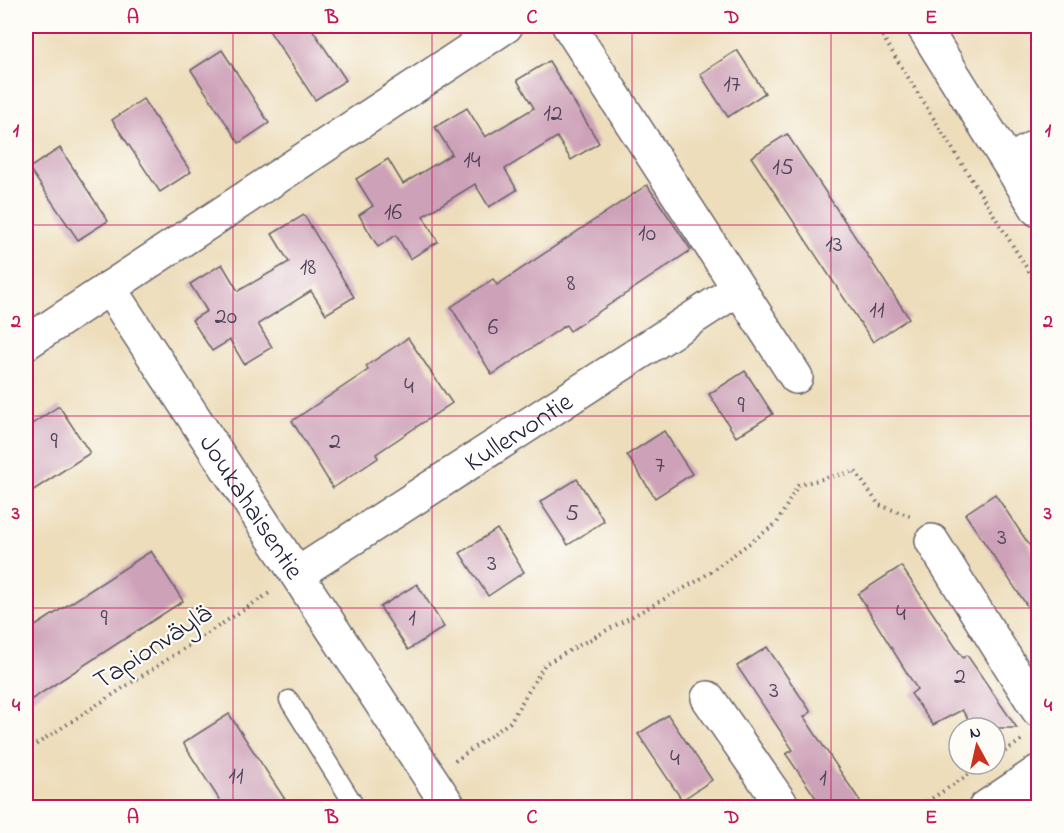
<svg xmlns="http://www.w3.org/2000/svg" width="1064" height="833" font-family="'Indie Flower',sans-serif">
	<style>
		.building { fill: #cda1b8 }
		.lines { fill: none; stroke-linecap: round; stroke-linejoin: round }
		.lane-casing { stroke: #696368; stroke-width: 21 }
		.street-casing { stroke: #696368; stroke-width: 36 }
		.path { stroke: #696368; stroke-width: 4; stroke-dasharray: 1.5 4.5; stroke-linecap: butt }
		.lane { stroke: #fff; stroke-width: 18 }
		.street { stroke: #fff; stroke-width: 33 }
		.grid { fill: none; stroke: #c2185b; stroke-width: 1.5; stroke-opacity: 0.55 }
		.labels { text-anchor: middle; stroke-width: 4.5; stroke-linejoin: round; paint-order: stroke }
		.number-label { font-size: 24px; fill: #4d425a }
		.street-label { font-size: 27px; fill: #22223b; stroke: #fdfcf7 }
		.neatline { fill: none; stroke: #c2185b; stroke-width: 2 }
		.grid-label { font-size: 20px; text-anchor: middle; font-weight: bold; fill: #c2185b }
	</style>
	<rect width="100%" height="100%" fill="#fdfcf7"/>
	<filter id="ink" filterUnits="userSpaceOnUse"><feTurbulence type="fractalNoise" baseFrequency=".0167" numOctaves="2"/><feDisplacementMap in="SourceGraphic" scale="12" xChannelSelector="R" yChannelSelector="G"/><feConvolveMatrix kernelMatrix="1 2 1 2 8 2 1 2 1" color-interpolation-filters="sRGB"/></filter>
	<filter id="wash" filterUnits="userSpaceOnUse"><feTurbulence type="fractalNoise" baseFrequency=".008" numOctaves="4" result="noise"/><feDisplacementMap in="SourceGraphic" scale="24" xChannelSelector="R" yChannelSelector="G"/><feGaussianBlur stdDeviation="1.35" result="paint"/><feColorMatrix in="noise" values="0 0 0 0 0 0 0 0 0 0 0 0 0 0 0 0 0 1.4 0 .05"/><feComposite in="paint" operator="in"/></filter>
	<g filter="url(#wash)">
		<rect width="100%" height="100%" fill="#edddbb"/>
		<g id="blocks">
			<g class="building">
				<polygon points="266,26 310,26 346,80 315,100"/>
				<polygon points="222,50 269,123 239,143 191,70"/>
				<polygon points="737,50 765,93 728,117 700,74"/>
				<polygon points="549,61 599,143 571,160 557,137 505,169 517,190 489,207 475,184 423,216 438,242 410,259 396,235 378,247 359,215 373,206 356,179 388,159 403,184 452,154 435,127 467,108 485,137 534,108 517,80"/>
				<polygon points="143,99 191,172 160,192 112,120"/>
				<polygon points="787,134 909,318 873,342 751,157"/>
				<polygon points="60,148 108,221 78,240 29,168"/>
				<polygon points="647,185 691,250 570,331 566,325 492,375 451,307 493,279 497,285"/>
				<polygon points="304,215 354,297 326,314 311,291 258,324 272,347 244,364 230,340 212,351 192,320 207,311 190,284 222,264 238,291 289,262 272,234"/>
				<polygon points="408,338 452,403 376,454 378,458 333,488 292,421 368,370 366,366"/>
				<polygon points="745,371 773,414 736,437 709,394"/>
				<polygon points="59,406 90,453 26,495 26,428"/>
				<polygon points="664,431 692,474 655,498 627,455"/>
				<polygon points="577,479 604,521 568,545 540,502"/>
				<polygon points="995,494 1038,558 1038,622 965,514"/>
				<polygon points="497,529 524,572 488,596 460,553"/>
				<polygon points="151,551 183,601 26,703 26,632"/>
				<polygon points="901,566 963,658 967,655 1017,728 974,728 962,710 933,725 911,694 917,689 858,594"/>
				<polygon points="417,584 444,627 408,650 380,607"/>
				<polygon points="767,647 811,712 804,717 864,807 822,807 786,754 793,750 737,666"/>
				<polygon points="229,714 290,807 224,807 183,743"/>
				<polygon points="668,715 712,780 682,800 638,734"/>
			</g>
		</g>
	</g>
	<g filter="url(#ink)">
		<use href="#blocks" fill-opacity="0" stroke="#696368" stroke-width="1.5"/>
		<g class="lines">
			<defs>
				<polyline id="lane" points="289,700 356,808"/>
				<g id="street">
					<polyline points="569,26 796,377"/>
					<polyline points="923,26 1038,210"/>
					<polyline points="1009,162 1038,145"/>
					<path id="s1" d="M109,288L450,808"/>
					<polyline points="26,343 506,26"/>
					<polyline points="932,541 1038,710"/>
					<path id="s2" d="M299,573L738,289"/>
					<polyline points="708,698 784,808"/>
					<polyline points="985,808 1038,772"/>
				</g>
			</defs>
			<use href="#lane" class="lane-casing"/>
			<use href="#street" class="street-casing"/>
			<g class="path">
				<polyline points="876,26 1038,286"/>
				<polyline points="26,34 37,26"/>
				<polyline points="26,751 271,592"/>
				<polyline points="995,758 1025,738"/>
				<polyline points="455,761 510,722 545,664 699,580 777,523 798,485 855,471 879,505 913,517"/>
				<polyline points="917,808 985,764"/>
			</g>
			<use href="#lane" class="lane"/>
			<use href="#street" class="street"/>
		</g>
	</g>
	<path class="grid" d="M233,26V808M432,26V808M632,26V808M831,26V808M26,225H1038M26,416H1038M26,608H1038"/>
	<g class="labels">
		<g class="number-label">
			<text x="732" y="91">17</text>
			<text x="553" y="120">12</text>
			<text x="472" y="167">14</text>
			<text x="783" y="174">15</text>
			<text x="393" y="219">16</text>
			<text x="647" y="240">10</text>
			<text x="834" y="251">13</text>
			<text x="308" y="274">18</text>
			<text x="571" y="290">8</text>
			<text x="877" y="317">11</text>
			<text x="226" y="323">20</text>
			<text x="493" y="334">6</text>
			<text x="409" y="393">4</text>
			<text x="741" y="412">9</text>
			<text x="54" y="448">9</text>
			<text x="335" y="448">2</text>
			<text x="660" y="472">7</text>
			<text x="572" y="520">5</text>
			<text x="1002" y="544">3</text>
			<text x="492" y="570">3</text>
			<text x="901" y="620">4</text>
			<text x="104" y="625">9</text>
			<text x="412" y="625">1</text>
			<text x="960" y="683">2</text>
			<text x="774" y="697">3</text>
			<text x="675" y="765">4</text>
			<text x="236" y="783">11</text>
			<text x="823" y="785">1</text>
		</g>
		<g class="street-label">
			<text dy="9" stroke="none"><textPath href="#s2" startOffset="261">Kullervontie</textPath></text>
			<text dy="9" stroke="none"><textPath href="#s1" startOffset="261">Joukahaisentie</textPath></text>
			<text transform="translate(152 646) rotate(-33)" y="9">Tapionväylä</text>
		</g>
	</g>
	<rect width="1064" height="833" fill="none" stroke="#fdfcf7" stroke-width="66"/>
	<g transform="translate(977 746) rotate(352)"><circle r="28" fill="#fdfcf7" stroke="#a5a5ac" stroke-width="1.5"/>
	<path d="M0-4.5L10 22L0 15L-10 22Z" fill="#c8321e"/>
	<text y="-9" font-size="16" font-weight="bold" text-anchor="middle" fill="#22223b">N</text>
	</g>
	<rect x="33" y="33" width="998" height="767" class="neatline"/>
	<g class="grid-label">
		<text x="133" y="23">A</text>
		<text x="332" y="23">B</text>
		<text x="532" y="23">C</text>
		<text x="732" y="23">D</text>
		<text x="931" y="23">E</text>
		<text x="16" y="136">1</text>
		<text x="1048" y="136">1</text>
		<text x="16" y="327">2</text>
		<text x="1048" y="327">2</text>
		<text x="16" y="519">3</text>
		<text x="1048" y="519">3</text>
		<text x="16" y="711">4</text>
		<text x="1048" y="711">4</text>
		<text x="133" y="823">A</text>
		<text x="332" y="823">B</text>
		<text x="532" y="823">C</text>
		<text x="732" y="823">D</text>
		<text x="931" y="823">E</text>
	</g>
</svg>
